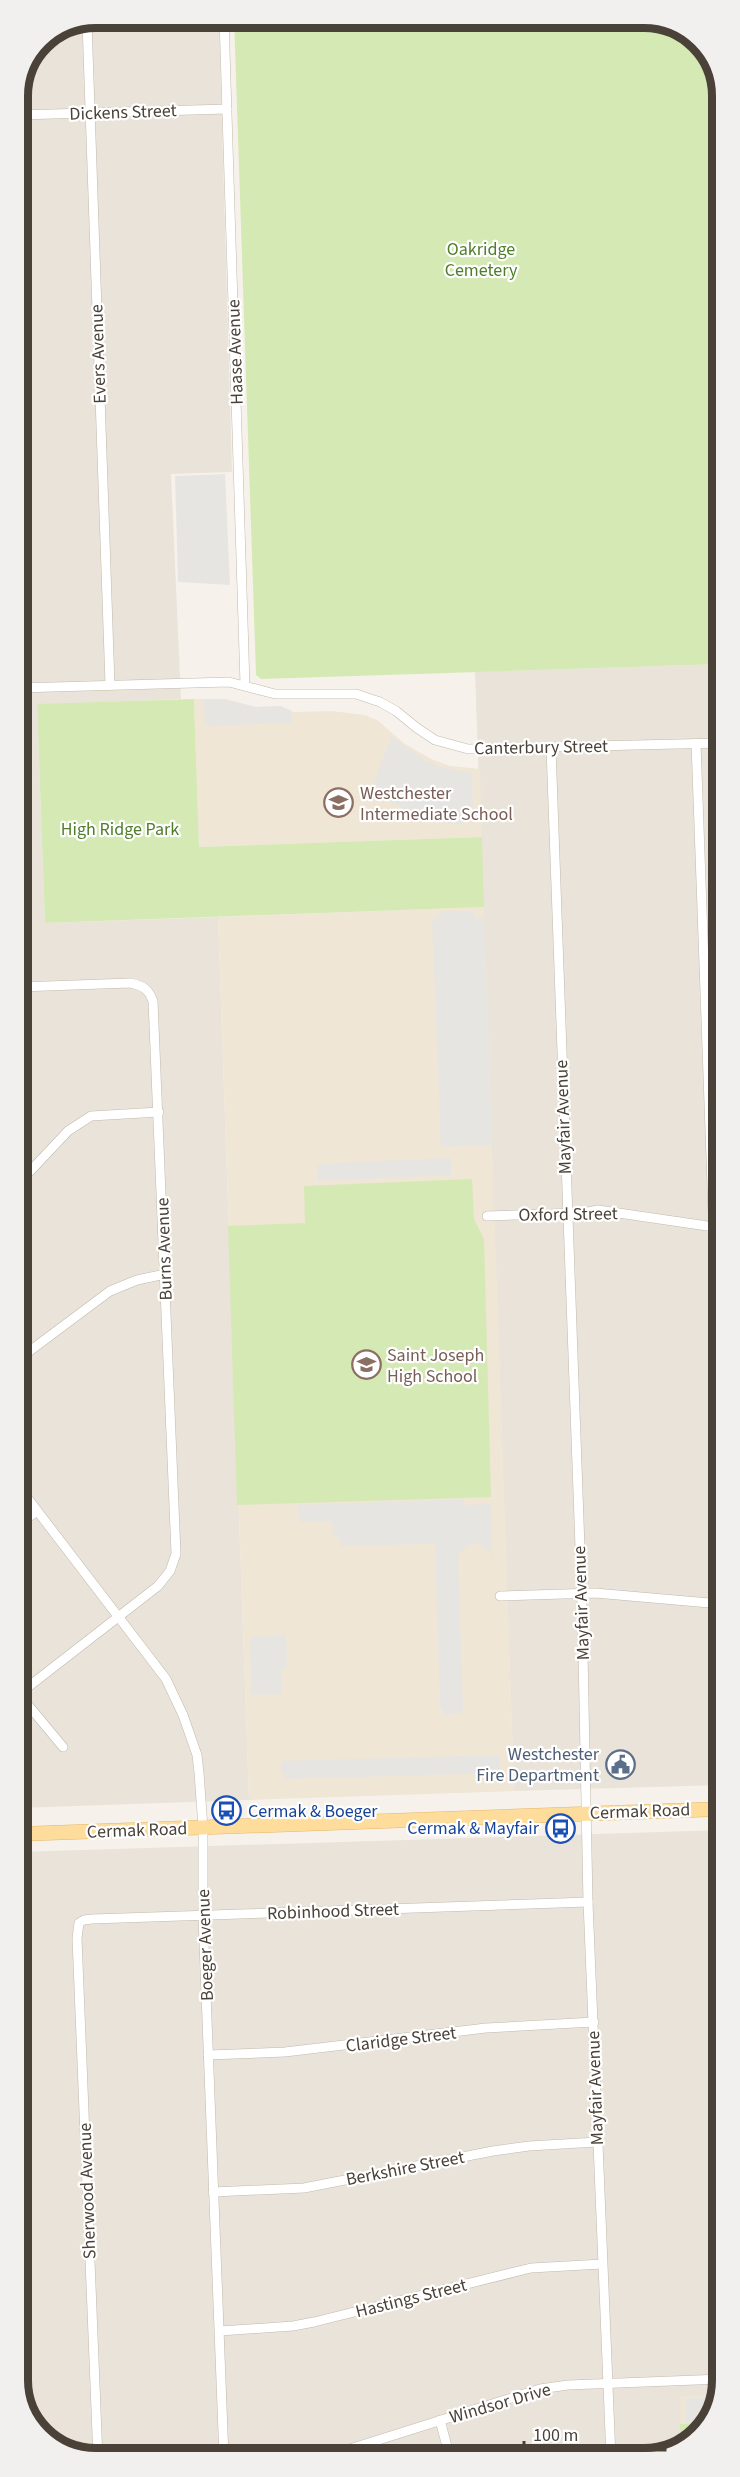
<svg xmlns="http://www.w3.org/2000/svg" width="740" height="2477" font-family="'Source Sans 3',sans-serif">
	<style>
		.residential { fill: #eae3d9 }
		.education { fill: #efe6d5 }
		.green { fill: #d5e9b4 }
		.parking { fill: #e7e5e2 }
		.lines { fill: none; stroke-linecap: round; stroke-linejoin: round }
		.street-casing { stroke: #c1b9ad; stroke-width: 10 }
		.primary-casing { stroke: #e5b86a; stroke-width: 15 }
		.street { stroke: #fff; stroke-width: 9 }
		.primary { stroke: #fedc9b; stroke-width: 14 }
		.labels { text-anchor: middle; stroke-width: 4.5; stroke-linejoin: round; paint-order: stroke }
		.street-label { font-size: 18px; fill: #4a4239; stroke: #fff }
		.park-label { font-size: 18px; fill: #4f7e2a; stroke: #fff }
		.education-label { font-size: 18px; fill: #785e54; stroke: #fff; text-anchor: start }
		.service-label { font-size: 18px; fill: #4e5e75; stroke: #fff; text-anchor: end }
		.transit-label { font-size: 18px; fill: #164399; stroke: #fff; text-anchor: start }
		.rim { fill: none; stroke: #4a4239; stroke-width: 8 }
	</style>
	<rect width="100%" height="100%" fill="#f6f2eb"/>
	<g class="residential">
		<polygon points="97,18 219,18 232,472 171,474 181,699 37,705 45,923 218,917 249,1800 19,1808 18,96 41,41"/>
		<polygon points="721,664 722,1785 514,1791 475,672"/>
		<polygon points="722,1830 722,2381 703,2432 659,2457 91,2459 45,2440 20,2396 19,1852"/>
	</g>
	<g class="education">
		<polygon points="194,699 224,699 256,707 281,706 294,712 332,711 364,715 377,720 405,744 431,759 450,766 480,769 482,837 199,847"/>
		<polygon points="484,907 514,1791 249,1800 218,917"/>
		<polygon points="716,2395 703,2432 681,2445 680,2396"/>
	</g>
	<g class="green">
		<polygon points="234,18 653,19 695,38 720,81 721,664 261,679 256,675"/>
		<polygon points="194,699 199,847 482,837 484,907 45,923 37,704"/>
		<polygon points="472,1179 474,1219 484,1239 491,1497 237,1505 228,1226 305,1223 304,1186"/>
		<polygon points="706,2423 703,2432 681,2445 680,2424"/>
	</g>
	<g class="parking">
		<polygon points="225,474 230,585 178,582 175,476"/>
		<polygon points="204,699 224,699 256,707 281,706 291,711 291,723 205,726"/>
		<polygon points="391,736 425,761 443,768 472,773 473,810 470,821 458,825 432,820 416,815 378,795 374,784"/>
		<polygon points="441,911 473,911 475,917 484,917 492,1145 441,1147 432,919 438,918"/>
		<polygon points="451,1158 451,1175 318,1181 317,1164"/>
		<polygon points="464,1499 464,1505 491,1504 492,1558 489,1550 478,1543 467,1546 458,1555 463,1711 457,1714 443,1715 442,1707 440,1707 435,1544 341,1546 340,1537 333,1537 332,1521 299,1522 298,1505"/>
		<polygon points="286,1635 287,1668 281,1668 282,1694 251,1695 250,1637"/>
		<polygon points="499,1755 499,1773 286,1779 281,1770 281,1761"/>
		<polygon points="716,2397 706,2423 686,2424 685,2398"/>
	</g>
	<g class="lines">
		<defs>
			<g id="street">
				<polyline points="224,18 245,685"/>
				<polyline points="87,22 110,685"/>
				<polyline points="18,115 227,109"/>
				<polyline points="18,688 229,682 275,694 356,694 380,702 396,711 417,728 435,740 468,749 721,743"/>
				<polyline points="696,743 721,1435"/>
				<polyline points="551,748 582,1603 588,1902 611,2458"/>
				<path d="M19,987L130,983C143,986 148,988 153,1001L176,1554L170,1571L158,1586L19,1694"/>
				<polyline points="19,1183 68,1131 91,1116 159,1112"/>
				<polyline points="487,1216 583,1213 598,1210 721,1228"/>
				<polyline points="19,1359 110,1291 137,1280 165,1274"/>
				<polyline points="19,1487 166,1679 183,1715 197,1755 199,1773 203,1827 203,1916 224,2458"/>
				<polyline points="19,1524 37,1511"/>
				<polyline points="500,1596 595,1593 721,1604"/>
				<polyline points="19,1694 63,1747"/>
				<polyline points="208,2055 285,2052 486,2028 594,2022"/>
				<polyline points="213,2192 304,2188 493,2151 529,2146 597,2142"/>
				<polyline points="20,2325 21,2325"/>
				<polyline points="220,2331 293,2326 314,2322 531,2268 602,2264"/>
				<polyline points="440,2420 450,2458"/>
				<polyline points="321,2458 540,2389 568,2385 722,2379"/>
				<polyline points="98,2459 77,1938 79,1923 84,1920 92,1919 588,1902"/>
			</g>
			<polyline id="primary" points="19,1834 722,1809"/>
		</defs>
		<use href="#street" class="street-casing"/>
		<use href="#primary" class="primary-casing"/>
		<use href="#street" class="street"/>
		<use href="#primary" class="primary"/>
	</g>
	<defs>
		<symbol id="school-ring" viewBox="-11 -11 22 22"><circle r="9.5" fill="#fff" stroke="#8d6e63" stroke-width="1.5"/><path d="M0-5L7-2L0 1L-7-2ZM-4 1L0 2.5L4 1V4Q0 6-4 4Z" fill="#8d6e63"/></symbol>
		<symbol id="civic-ring" viewBox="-11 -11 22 22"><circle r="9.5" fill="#fff" stroke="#5c6f8a" stroke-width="1.5"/><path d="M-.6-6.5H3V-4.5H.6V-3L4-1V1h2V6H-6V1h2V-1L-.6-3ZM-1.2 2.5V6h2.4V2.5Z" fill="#5c6f8a"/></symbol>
		<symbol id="bus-ring" viewBox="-11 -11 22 22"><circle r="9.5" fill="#fff" stroke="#1a4fb4" stroke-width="1.5"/><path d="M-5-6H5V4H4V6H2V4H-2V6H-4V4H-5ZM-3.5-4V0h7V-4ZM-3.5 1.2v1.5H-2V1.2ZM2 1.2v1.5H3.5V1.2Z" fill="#1a4fb4"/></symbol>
	</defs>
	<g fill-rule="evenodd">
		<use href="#school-ring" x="322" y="786" width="33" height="33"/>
		<use href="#school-ring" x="350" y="1348" width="33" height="33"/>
		<use href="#civic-ring" x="604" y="1748" width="33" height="33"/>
		<use href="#bus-ring" x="210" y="1794" width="33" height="33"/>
		<use href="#bus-ring" x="544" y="1812" width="33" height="33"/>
	</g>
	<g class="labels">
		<g class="street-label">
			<text transform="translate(123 112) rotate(-2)" y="6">Dickens Street</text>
			<text transform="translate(235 352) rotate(-92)" y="6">Haase Avenue</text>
			<text transform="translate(98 354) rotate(-92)" y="6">Evers Avenue</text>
			<text transform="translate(541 747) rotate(-1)" y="6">Canterbury Street</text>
			<text transform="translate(563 1117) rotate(-92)" y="6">Mayfair Avenue</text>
			<text transform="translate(568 1214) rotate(-1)" y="6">Oxford Street</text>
			<text transform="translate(164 1249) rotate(-92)" y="6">Burns Avenue</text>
			<text transform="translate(581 1603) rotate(-92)" y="6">Mayfair Avenue</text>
			<text transform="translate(640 1811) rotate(-2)" y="6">Cermak Road</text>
			<text transform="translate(137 1830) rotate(-2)" y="6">Cermak Road</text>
			<text transform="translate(333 1911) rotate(-2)" y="6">Robinhood Street</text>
			<text transform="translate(205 1945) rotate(-92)" y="6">Boeger Avenue</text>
			<text transform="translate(401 2039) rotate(-7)" y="6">Claridge Street</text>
			<text transform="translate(595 2088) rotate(-92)" y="6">Mayfair Avenue</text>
			<text transform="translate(405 2168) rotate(-11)" y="6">Berkshire Street</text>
			<text transform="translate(87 2191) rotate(-92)" y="6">Sherwood Avenue</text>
			<text transform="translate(411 2298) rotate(-14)" y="6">Hastings Street</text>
			<text transform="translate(500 2403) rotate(-16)" y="6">Windsor Drive</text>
		</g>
		<g class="park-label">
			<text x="481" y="255">Oakridge<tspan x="481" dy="21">Cemetery</tspan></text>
			<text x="120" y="835">High Ridge Park</text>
		</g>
		<g class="education-label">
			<text x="360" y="799">Westchester<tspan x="360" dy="21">Intermediate School</tspan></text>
			<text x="387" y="1361">Saint Joseph<tspan x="387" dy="21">High School</tspan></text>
		</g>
		<g class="service-label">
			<text x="599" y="1760">Westchester<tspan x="599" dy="21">Fire Department</tspan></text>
		</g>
		<g class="transit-label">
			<text x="248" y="1817">Cermak &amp; Boeger</text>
			<text x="539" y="1834" text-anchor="end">Cermak &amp; Mayfair</text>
		</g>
	</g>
	<path d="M0 0H740V2477H0ZM96 28H644A68 68 0 0 1 712 96V2380A68 68 0 0 1 644 2448H96A68 68 0 0 1 28 2380V96A68 68 0 0 1 96 28Z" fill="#f1f0ef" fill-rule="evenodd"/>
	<path class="rim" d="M96 28H644A68 68 0 0 1 712 96V2380A68 68 0 0 1 644 2448H96A68 68 0 0 1 28 2380V96A68 68 0 0 1 96 28Z"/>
	<path d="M524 2441v9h141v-9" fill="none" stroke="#4a4239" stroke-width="3"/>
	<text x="533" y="2441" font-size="18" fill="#4a4239" stroke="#ffffff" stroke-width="4.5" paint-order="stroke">100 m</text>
</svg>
